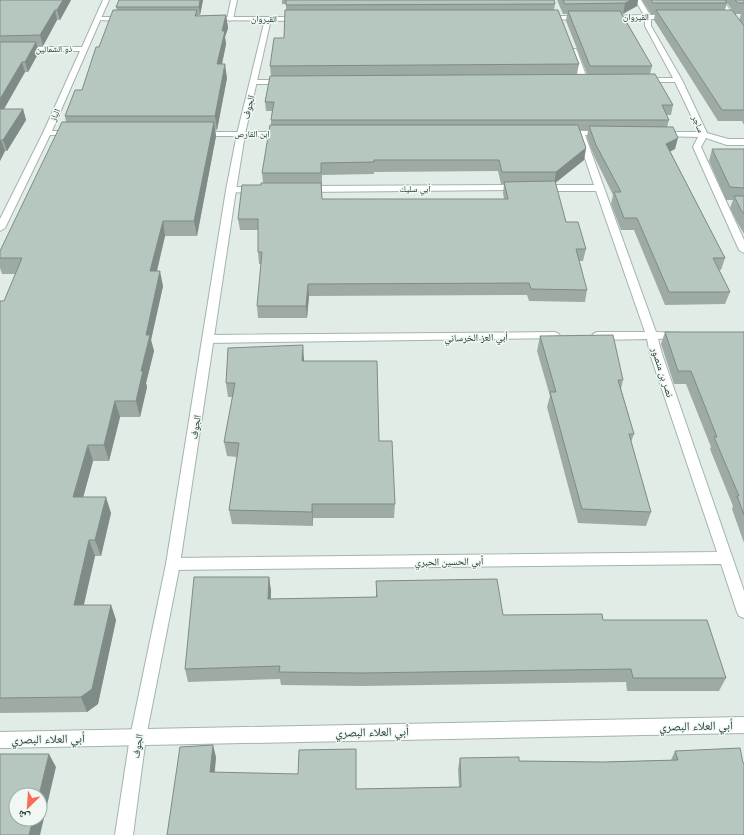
<svg xmlns="http://www.w3.org/2000/svg" width="744" height="835" font-family="Figtree,'Noto Naskh Arabic',sans-serif">
	<style>
		.lines { fill: none; stroke-linecap: round; stroke-linejoin: round }
		.lane-casing { stroke: #a3b4ad; stroke-width: 2 }
		.street-casing { stroke: #a3b4ad; stroke-width: 2 }
		.lane { fill: #fff; fill-rule: evenodd }
		.street { fill: #fff; fill-rule: evenodd }
		.wall { fill: #9daba4; fill-rule: evenodd }
		.shaded-wall { fill: #7f8b86 }
		.building { fill: #b6c7bf; stroke: #7f8b86 }
		.labels { text-anchor: middle; stroke-width: 3; stroke-linejoin: round; paint-order: stroke }
		.far-street-label { font-size: 9px; fill: #203d33; stroke: #f1f8f4 }
		.street-label { font-size: 10px; fill: #203d33; stroke: #f1f8f4 }
		.near-street-label { font-size: 12px; fill: #203d33; stroke: #f1f8f4 }
	</style>
	<rect width="100%" height="100%" fill="#e1ece6"/>
	<g class="lines">
		<defs>
			<g id="lane">
				<polygon points="103,0 109,0 51,133 5,228 0,231 0,219 43,133 80,51 0,51 0,47 82,47"/>
				<polygon points="231,0 237,0 233,19 230,21 227,19"/>
				<polygon points="268,17 271,19 245,134 236,190 180,564 146,737 133,835 115,835 130,737 166,564 226,190 237,134 265,19"/>
			</g>
			<g id="street">
				<polygon points="635,0 641,0 650,15 670,15 673,17 670,19 651,19 651,26 682,80 707,133 728,139 744,139 744,145 727,145 706,138 701,147 744,240 744,253 739,250 693,147 698,137 660,136 656,134 660,132 699,132 675,82 644,82 640,80 644,78 673,78 645,26 645,19 608,20 605,18 608,16 644,15"/>
				<polygon points="717,0 723,0 744,30 744,37 742,36"/>
				<polygon points="544,16 582,16 585,18 582,20 542,19 542,17"/>
				<polygon points="97,17 126,17 129,19 126,21 95,20 95,18"/>
				<polygon points="210,17 300,17 303,19 300,21 208,20 208,18"/>
				<polygon points="570,49 576,49 577,51 588,81 587,83 584,83 580,81 569,51"/>
				<polygon points="252,80 283,80 287,82 283,84 255,84 251,82"/>
				<polygon points="44,131 72,131 76,133 72,135 44,135 43,133"/>
				<polygon points="561,131 604,131 608,133 604,135 585,135 656,332 683,333 684,335 683,337 658,339 662,354 744,591 744,618 739,616 737,612 721,564 173,570 168,568 166,564 168,560 173,558 717,552 650,354 647,339 597,340 593,338 592,336 593,334 597,332 645,332 596,191 542,191 538,188 542,185 594,185 577,135 561,135 560,133"/>
				<polygon points="197,132 284,132 288,134 284,136 200,136 196,134"/>
				<polygon points="519,185 523,188 522,190 306,192 302,189 306,186"/>
				<polygon points="231,187 257,187 262,190 257,193 228,192 226,190"/>
				<polygon points="555,332 559,334 560,336 559,338 209,343 205,342 204,339 205,336 209,335"/>
				<polygon points="744,717 744,733 0,748 0,732"/>
			</g>
		</defs>
		<use href="#lane" class="lane-casing"/>
		<use href="#street" class="street-casing"/>
		<use href="#lane" class="lane"/>
		<use href="#street" class="street"/>
	</g>
	<g class="wall">
		<polygon points="0,0 71,0 60,20 57,20 43,46 37,46 39,52 28,72 25,72 4,109 23,109 26,120 7,151 5,151 0,161"/>
		<polygon points="119,0 203,0 200,15 198,15 198,16 226,15 228,28 225,37 226,44 222,64 227,78 217,130 215,130 216,136 197,236 165,236 157,271 163,286 151,340 154,351 146,383 147,387 140,417 120,417 109,461 93,461 83,497 111,513 101,556 95,556 84,605 111,605 116,620 98,704 87,712 0,713 0,301 4,301 16,274 2,274 0,268 0,251 66,122 65,116 82,90 99,47 117,10 116,7"/>
		<path d="M282,0H554L555,4L554,10L579,64L577,74H587L566,21L567,14H563L557,0H638L637,6L622,14L652,66L650,74L673,105L671,115H666L669,120L667,127L675,149L670,151L725,258L721,270H719L730,292L725,304L665,305L634,230H621L611,204L613,195L594,156L587,138L588,130H580L586,148L584,160L555,183L566,222L586,249L583,261H579L587,290L585,302L529,301L527,295L309,296L307,318H258L257,306L261,264H259L258,252V230H240L238,219L261,185L263,183L262,173L271,125V120L272,111H266L265,102L271,76L270,66L284,38L286,10V4H282ZM498,171L501,184H504L503,193L504,199H322V175L374,174V172Z"/>
		<path d="M642,0H744V125L742,121H718L654,20L655,14H651ZM727,3L732,10H725ZM735,14H741L739,20Z"/>
		<polygon points="712,149 744,149 744,234 737,222 730,208 733,200 726,200 709,161"/>
		<polygon points="665,332 744,332 744,543 732,509 733,506 710,449 711,447 686,384 674,384 661,344"/>
		<polygon points="540,336 623,380 621,389 634,434 631,442 651,512 646,526 578,523 547,407 550,396 537,351"/>
		<polygon points="304,359 304,361 379,441 395,504 394,518 313,518 313,526 232,524 229,510 237,457 227,456 224,442 233,397 228,397 226,383"/>
		<polygon points="269,577 271,591 271,599 376,597 376,581 503,615 603,620 726,678 719,691 627,691 626,682 362,686 281,685 280,679 188,682 185,669"/>
		<polygon points="675,751 743,763 167,835 216,757 215,772 357,789 459,787 458,769 460,758 519,761 603,762 671,760"/>
	</g>
	<g class="shaded-wall">
		<polygon points="63,0 71,0 60,20 57,10"/>
		<polygon points="200,0 203,0 200,15 199,7"/>
		<polygon points="631,0 638,0 637,6 623,14 625,3"/>
		<polygon points="55,10 57,20 43,46 40,35"/>
		<polygon points="226,15 228,28 225,37 226,44 219,78 217,64 222,31"/>
		<polygon points="36,42 39,52 28,72 25,62"/>
		<polygon points="22,62 25,72 0,116 0,99"/>
		<polygon points="225,64 227,78 217,130 215,116"/>
		<polygon points="23,109 26,120 7,151 3,140"/>
		<polygon points="214,122 216,136 197,236 194,221"/>
		<polygon points="678,138 675,149 664,155 666,144"/>
		<polygon points="1,140 5,151 0,161 0,142"/>
		<polygon points="586,148 584,160 554,184 556,172"/>
		<polygon points="163,221 165,236 153,287 150,271"/>
		<polygon points="160,271 163,286 151,340 154,351 146,383 147,387 140,417 136,401 146,335"/>
		<polygon points="308,284 309,296 307,318 306,306"/>
		<polygon points="303,345 304,359 304,375 302,361"/>
		<polygon points="115,401 120,417 109,461 104,445"/>
		<polygon points="88,445 93,461 79,513 73,497"/>
		<polygon points="106,497 111,513 101,556 95,540"/>
		<polygon points="312,504 313,518 313,526 312,512"/>
		<polygon points="89,540 95,556 80,620 74,605"/>
		<polygon points="269,577 271,591 270,613 268,599"/>
		<polygon points="111,605 116,620 98,704 87,712 81,697"/>
		<polygon points="213,745 216,757 213,783 210,772"/>
		<polygon points="49,754 56,767 40,835 29,835 33,819 40,819 40,795 39,795"/>
	</g>
	<g class="building">
		<polygon points="0,0 63,0 57,10 55,10 40,35 0,36"/>
		<polygon points="119,0 200,0 199,7 116,7"/>
		<polygon points="286,0 554,0 555,4 286,5"/>
		<polygon points="563,0 631,0 625,3 565,4"/>
		<polygon points="651,0 725,0 727,3 653,3"/>
		<polygon points="735,0 744,0 744,3 738,3"/>
		<polygon points="113,10 197,10 195,16 226,15 222,31 225,31 217,64 225,64 215,116 65,116 75,90 82,90 96,47 99,47"/>
		<polygon points="285,10 558,10 579,64 270,66 274,38 284,38"/>
		<polygon points="656,10 732,10 744,26 744,110 722,110"/>
		<polygon points="568,11 620,11 652,66 590,66"/>
		<polygon points="0,42 36,42 25,62 22,62 0,99"/>
		<polygon points="655,74 673,105 662,105 669,120 271,120 274,102 265,102 270,76"/>
		<polygon points="0,109 23,109 3,140 1,140 0,142"/>
		<polygon points="62,122 214,122 194,221 163,221 150,271 160,271 146,335 150,335 141,371 143,371 136,401 115,401 104,445 88,445 73,497 106,497 95,540 89,540 74,605 111,605 92,689 81,697 0,698 0,301 4,301 22,258 0,258 0,251"/>
		<polygon points="270,125 578,125 586,148 556,172 502,172 499,160 374,160 374,162 321,163 321,173 262,173"/>
		<polygon points="589,126 673,127 678,138 666,144 725,258 713,258 730,292 669,292 637,218 624,218 614,192 621,192 596,145"/>
		<polygon points="712,149 744,149 744,188 730,187"/>
		<polygon points="555,181 566,222 578,222 586,249 576,249 587,290 531,289 529,283 308,284 306,306 257,306 262,252 258,252 258,219 238,219 242,185 261,185 261,183 321,183 322,199 508,199 504,182"/>
		<polygon points="734,196 744,196 744,214 741,210"/>
		<polygon points="665,332 744,332 744,515 737,496 739,496 714,437 717,437 691,371 678,371"/>
		<polygon points="613,335 623,380 618,380 634,434 629,434 651,512 582,509 550,392 556,392 540,336"/>
		<polygon points="303,345 302,361 377,361 379,441 392,441 395,504 312,504 312,512 229,510 239,443 224,442 235,383 226,383 228,348"/>
		<polygon points="194,577 269,577 268,599 377,597 376,581 497,579 503,615 602,614 603,620 707,620 726,678 633,678 631,669 362,673 279,672 280,666 185,669"/>
		<polygon points="213,745 210,772 298,774 299,750 356,749 356,789 461,787 460,758 519,757 519,761 603,762 678,760 675,751 740,748 743,763 744,763 744,835 167,835 180,747"/>
		<polygon points="0,754 49,754 39,795 16,795 16,819 33,819 29,835 0,835"/>
	</g>
	<g class="labels">
		<g class="far-street-label">
			<text x="636" y="20">القيروان</text>
			<text transform="translate(264 19) rotate(1)" y="3">القيروان</text>
			<text transform="translate(54 49) rotate(-1)" y="3">ذو الشمالين</text>
			<text transform="translate(55 115) rotate(-66)" y="3">الباز</text>
			<text transform="translate(698 124) rotate(67)" y="3">ساجر</text>
			<text x="252" y="137">ابن القارص</text>
			<text x="415" y="192">أبي سليك</text>
		</g>
		<g class="street-label">
			<text transform="translate(248 107) rotate(-76)" y="4">الجوف</text>
			<text transform="translate(476 337) rotate(-1)" y="4">أبي العز الخرساني</text>
			<text transform="translate(663 372) rotate(72)" y="4">نصر بن منصور</text>
			<text transform="translate(195 427) rotate(-81)" y="4">الجوف</text>
			<text transform="translate(449 561) rotate(-1)" y="4">أبي الحسين الحبري</text>
			<text transform="translate(137 746) rotate(-81)" y="4">الجوف</text>
		</g>
		<g class="near-street-label">
			<text transform="translate(696 726) rotate(-1)" y="4">أبي العلاء البصري</text>
			<text transform="translate(372 732) rotate(-1)" y="4">أبي العلاء البصري</text>
			<text transform="translate(48 739) rotate(-1)" y="4">أبي العلاء البصري</text>
		</g>
	</g>
	<g transform="translate(28 807) rotate(205)"><circle r="19" fill="#f1f8f4" stroke="#9dada7"/>
	<path d="M0-3L7 15L0 10L-7 15Z" fill="#f86d53"/>
	<text y="-6" font-size="11" font-weight="bold" text-anchor="middle" fill="#203d33">ش</text>
	</g>
</svg>
